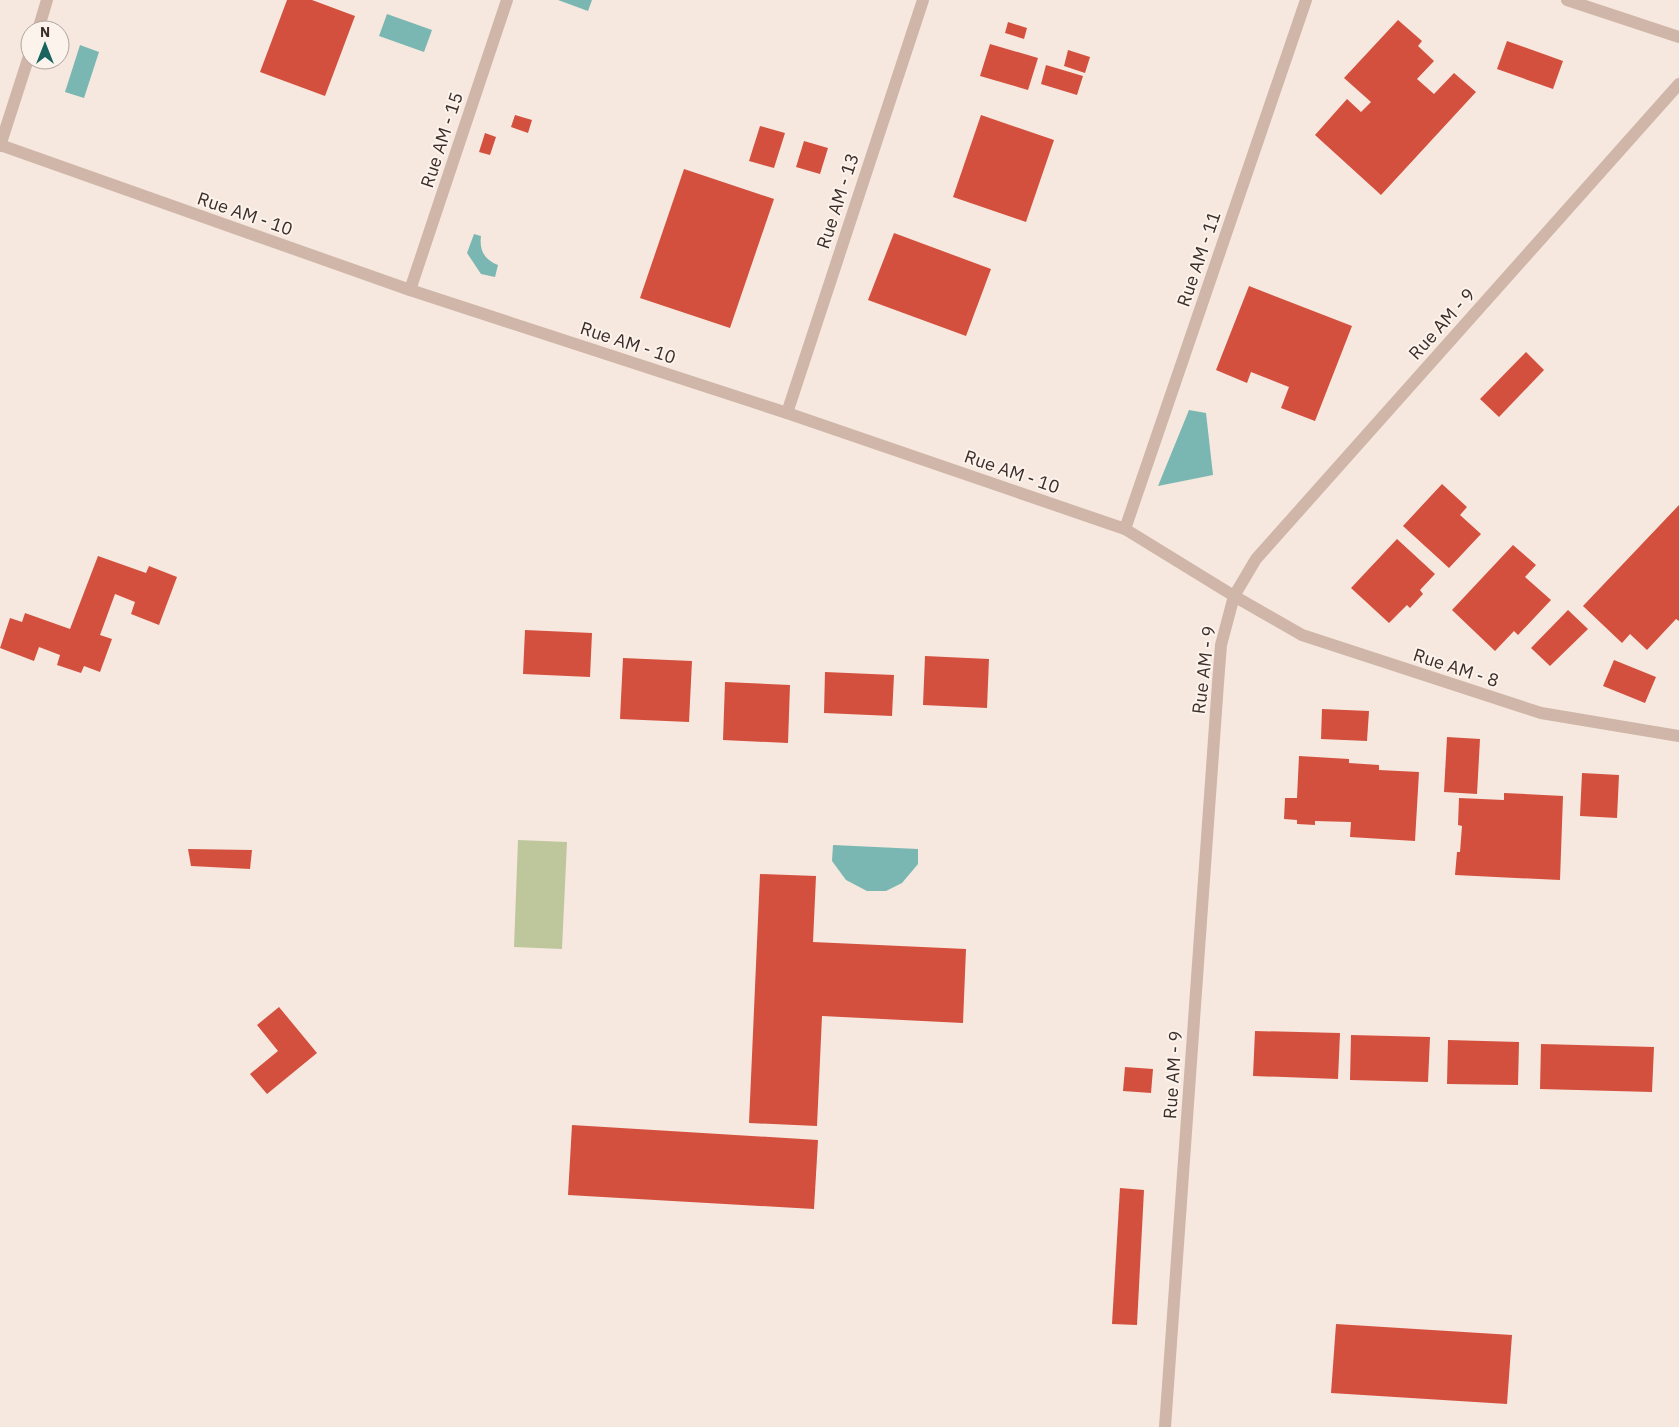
<svg xmlns="http://www.w3.org/2000/svg" width="1679" height="1427" font-family="'IBM Plex Sans',sans-serif">
	<style>
		.green { fill: #bec79c }
		.water { fill: #7ab7b2 }
		.building { fill: #d4503e }
		.lines { fill: none; stroke-linecap: round; stroke-linejoin: round }
		.minor { stroke: #d0b6a8; stroke-width: 12 }
		.labels { text-anchor: middle; stroke-width: 4; stroke-linejoin: round; paint-order: stroke }
		.street-label { font-size: 18px; fill: #3c2d29; stroke: #fcf3ec }
	</style>
	<rect width="100%" height="100%" fill="#f6e8df"/>
	<polygon class="green" points="518,840 567,842 562,949 514,947"/>
	<g class="water">
		<polygon points="558,0 592,0 588,11"/>
		<polygon points="387,14 432,30 424,52 379,36"/>
		<polygon points="80,45 99,52 84,98 65,92"/>
		<path d="M474,234L481,236C479,251 485,260 498,265L495,277L481,274L467,253Z"/>
		<polygon points="1189,410 1206,413 1213,475 1158,486"/>
		<polygon points="833,845 918,849 918,864 902,883 886,891 867,891 846,880 832,861"/>
	</g>
	<g class="building">
		<polygon points="287,0 312,0 355,16 325,96 260,72"/>
		<polygon points="1398,20 1422,41 1418,46 1434,61 1417,79 1434,94 1454,73 1476,92 1381,195 1315,135 1347,99 1361,112 1371,102 1344,78"/>
		<polygon points="1008,22 1027,28 1024,39 1005,33"/>
		<polygon points="1507,41 1563,61 1553,89 1497,69"/>
		<polygon points="990,44 1038,58 1028,90 980,76"/>
		<polygon points="1068,50 1090,57 1085,73 1064,66"/>
		<polygon points="1046,65 1083,76 1077,95 1041,84"/>
		<polygon points="515,115 532,120 528,133 511,127"/>
		<polygon points="981,115 1054,140 1026,222 953,197"/>
		<polygon points="760,126 785,133 774,168 749,161"/>
		<polygon points="485,133 496,137 490,155 479,152"/>
		<polygon points="804,141 828,148 820,174 796,167"/>
		<polygon points="684,169 774,199 730,328 640,298"/>
		<polygon points="894,233 991,269 966,336 868,300"/>
		<polygon points="1249,286 1352,326 1315,421 1281,408 1289,387 1251,372 1247,383 1216,370"/>
		<polygon points="1526,352 1544,370 1499,417 1480,399"/>
		<polygon points="1442,484 1467,507 1460,515 1481,534 1449,568 1403,526"/>
		<polygon points="1679,505 1679,621 1676,619 1647,650 1630,634 1622,643 1583,606"/>
		<polygon points="1397,539 1435,574 1420,590 1423,594 1410,608 1407,605 1389,623 1351,588"/>
		<polygon points="1513,545 1536,565 1525,577 1551,600 1518,635 1514,631 1495,651 1452,610"/>
		<polygon points="98,556 146,573 149,566 177,577 159,625 131,614 135,602 115,594 100,635 112,639 100,672 84,666 81,673 57,665 60,655 39,647 34,661 0,648 10,618 22,622 25,613 70,629"/>
		<polygon points="1568,610 1588,629 1550,666 1531,648"/>
		<polygon points="525,630 592,633 590,677 523,674"/>
		<polygon points="925,656 989,659 987,708 923,705"/>
		<polygon points="623,658 692,661 689,722 620,719"/>
		<polygon points="1614,660 1656,677 1645,703 1603,686"/>
		<polygon points="825,672 894,675 892,716 824,713"/>
		<polygon points="725,682 790,685 788,743 723,740"/>
		<polygon points="1322,709 1369,711 1367,741 1321,739"/>
		<polygon points="1447,737 1480,739 1477,794 1444,792"/>
		<polygon points="1299,756 1349,759 1349,763 1379,765 1379,770 1419,772 1415,841 1350,837 1351,822 1315,821 1315,825 1297,824 1297,820 1284,819 1285,798 1297,798"/>
		<polygon points="1582,773 1619,775 1617,818 1580,816"/>
		<polygon points="1504,793 1563,796 1560,880 1455,875 1457,852 1460,852 1462,826 1458,825 1459,798 1504,800"/>
		<polygon points="188,849 252,850 250,869 191,866"/>
		<polygon points="760,874 816,876 813,942 966,949 963,1023 822,1016 817,1126 749,1123"/>
		<polygon points="279,1007 317,1053 267,1094 250,1074 278,1051 257,1025"/>
		<polygon points="1255,1031 1340,1033 1338,1079 1253,1076"/>
		<polygon points="1351,1035 1430,1037 1428,1082 1350,1080"/>
		<polygon points="1448,1040 1519,1042 1518,1085 1447,1084"/>
		<polygon points="1541,1044 1654,1047 1652,1092 1540,1089"/>
		<polygon points="1125,1067 1153,1069 1151,1093 1123,1091"/>
		<polygon points="572,1125 818,1140 814,1209 568,1195"/>
		<polygon points="1120,1188 1144,1190 1137,1325 1112,1324"/>
		<polygon points="1336,1324 1512,1335 1507,1404 1331,1393"/>
	</g>
	<g class="lines">
		<g class="minor">
			<polyline points="1567,0 1679,37"/>
			<polyline points="38,30 47,0"/>
			<polyline points="0,145 410,290 787,413 1125,529 1234,596 1302,635 1541,713 1679,736"/>
			<polyline points="0,146 30,53"/>
			<polyline points="410,290 507,0"/>
			<polyline points="787,413 923,0"/>
			<polyline points="1125,529 1306,0"/>
			<polyline points="1165,1427 1218,683 1221,645 1234,596 1256,559 1679,84"/>
		</g>
	</g>
	<g class="labels">
		<g class="street-label">
			<text transform="translate(442 140) rotate(-72)" y="6">Rue AM - 15</text>
			<text transform="translate(838 201) rotate(-72)" y="6">Rue AM - 13</text>
			<text transform="translate(245 214) rotate(19)" y="6">Rue AM - 10</text>
			<text transform="translate(1199 259) rotate(-71)" y="6">Rue AM - 11</text>
			<text transform="translate(1442 324) rotate(-48)" y="6">Rue AM - 9</text>
			<text transform="translate(628 343) rotate(18)" y="6">Rue AM - 10</text>
			<text transform="translate(1012 472) rotate(19)" y="6">Rue AM - 10</text>
			<text transform="translate(1456 668) rotate(18)" y="6">Rue AM - 8</text>
			<text transform="translate(1204 670) rotate(-83)" y="6">Rue AM - 9</text>
			<text transform="translate(1173 1075) rotate(-86)" y="6">Rue AM - 9</text>
		</g>
	</g>
	<g transform="translate(45 45)"><circle r="24" fill="#fcf3ec" stroke="#afa49e"/>
	<path d="M0-4L9 19L0 12L-9 19Z" fill="#19645f"/>
	<text y="-8" font-size="14" font-weight="bold" text-anchor="middle" fill="#3c2d29">N</text>
	</g>
</svg>
